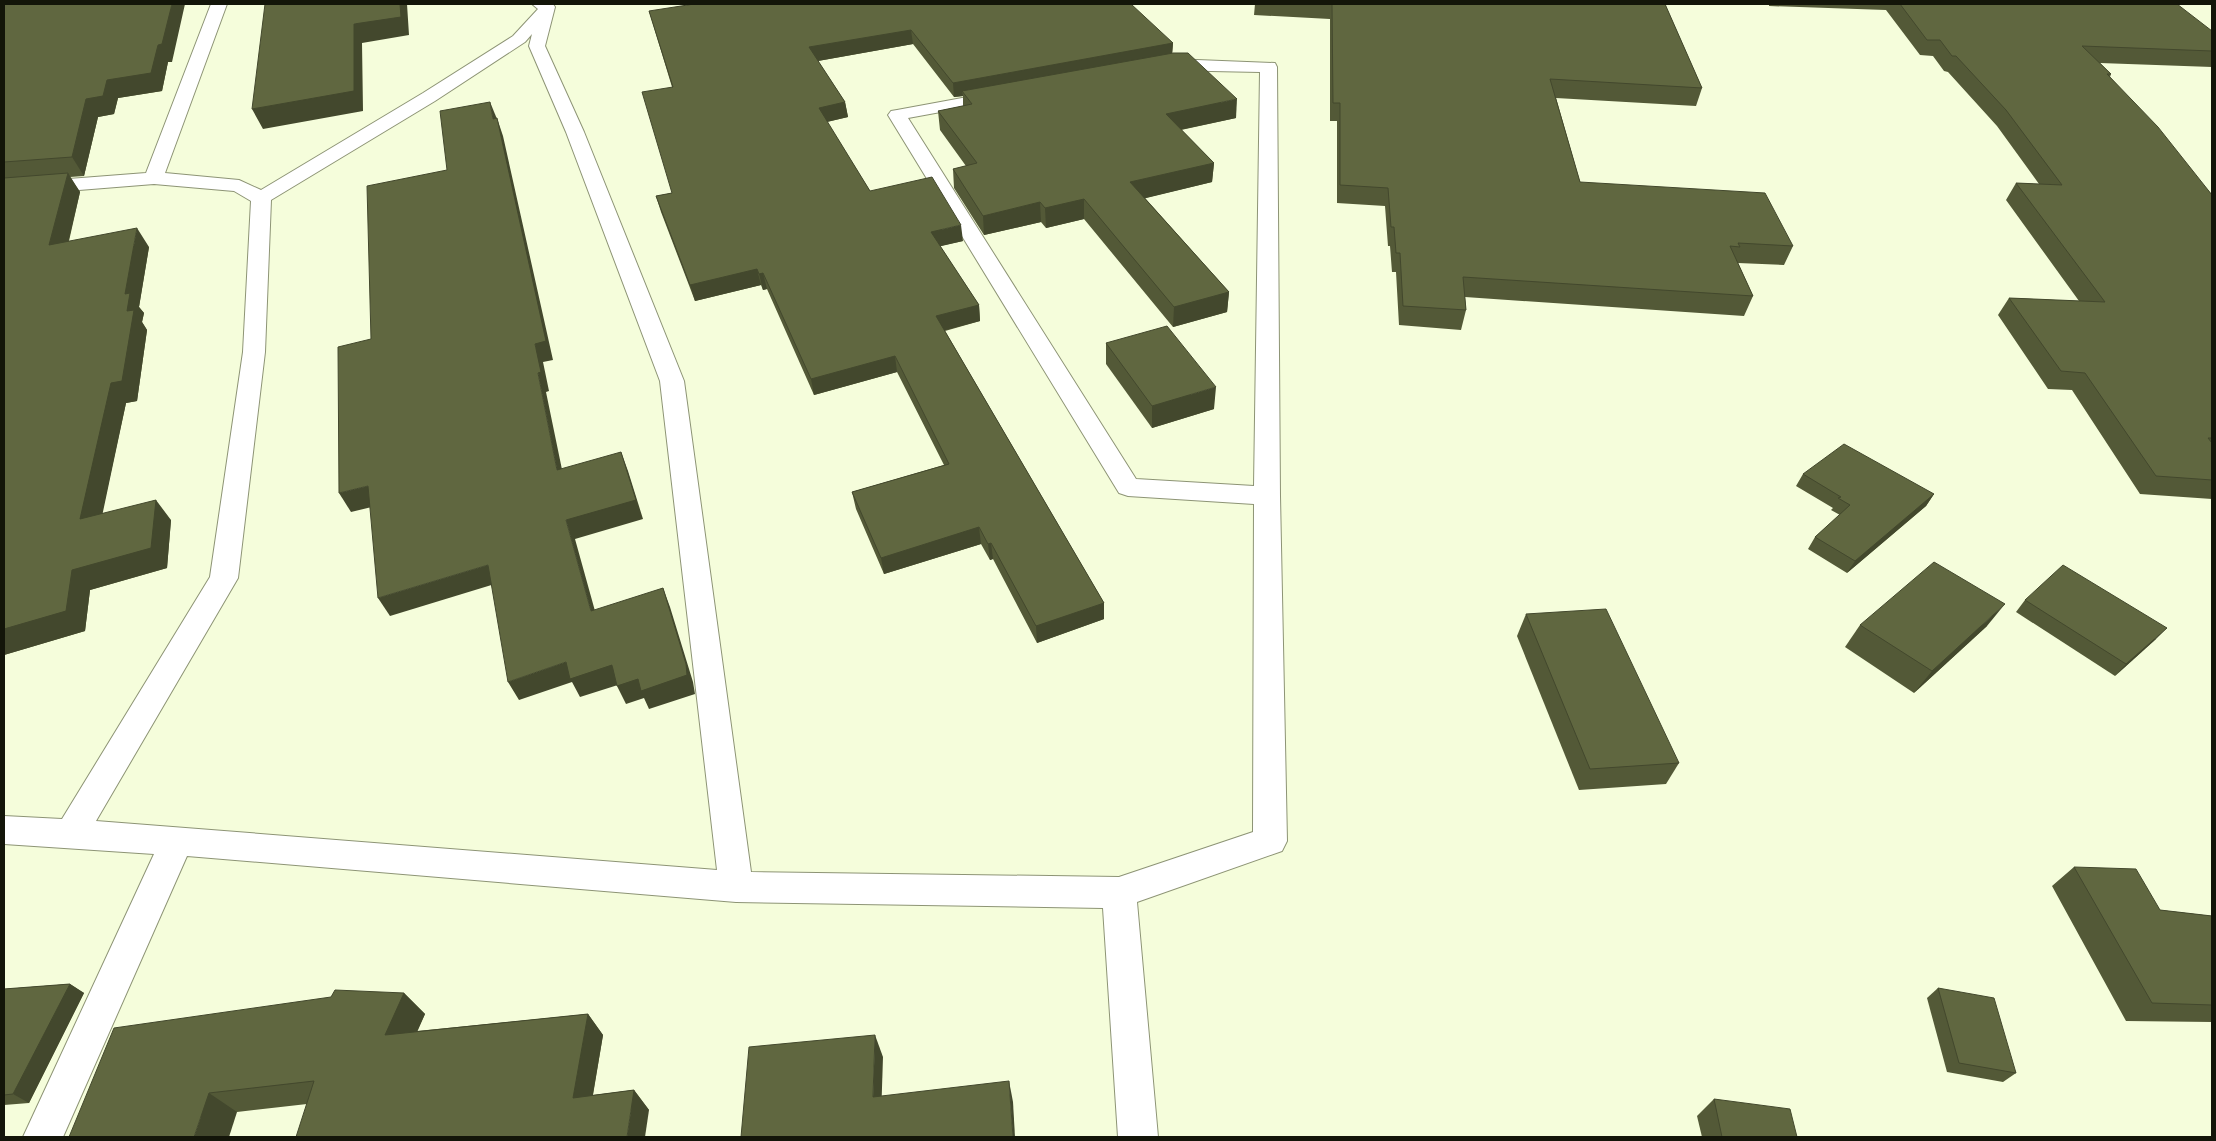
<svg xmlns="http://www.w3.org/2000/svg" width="2216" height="1141" font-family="Jost,sans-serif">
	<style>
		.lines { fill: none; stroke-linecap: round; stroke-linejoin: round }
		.street-casing { stroke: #8d9475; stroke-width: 2 }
		.street { fill: #fff; fill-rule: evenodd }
		.wall { fill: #535937 }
		.shaded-wall { fill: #43482d }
		.building { fill: #606740; stroke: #43482d }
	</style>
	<rect width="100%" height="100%" fill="#f5fddb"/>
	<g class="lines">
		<defs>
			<path id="street" d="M211,4H227L165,173L239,180L261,190L423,93L513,36L538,9L532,4H553L555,7L545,46L584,132L684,381L751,872L1119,877L1253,832L1254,504L1128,496L1119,493L888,115L891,111L897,110L1000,91L1006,92L1009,96L1006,100L908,118L1136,479L1254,486L1260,72L1162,70L1156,69L1154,65L1156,61L1172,59L1275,63L1277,67L1280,496L1287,841L1282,851L1137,902L1158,1137H1118L1103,908L736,902L187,856L63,1137H23L154,854L4,844V816L62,819L210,577L243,352L251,201L234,191L154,184L4,196V184L146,173ZM532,34L529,46L566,132L660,381L717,870L96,821L238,578L265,352L271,200L435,101L525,42Z"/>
		</defs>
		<use href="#street" class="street-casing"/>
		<use href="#street" class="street"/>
	</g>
	<g class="wall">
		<polygon points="4,4 172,62 168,62 162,91 118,98 114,114 98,117 84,176 70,177 80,192 69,241 149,247 139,307 144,313 142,322 147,330 137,401 126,403 102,513 171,520 167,568 90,590 85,631 4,655"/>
		<polygon points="1255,4 1665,4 1702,88 1696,106 1556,98 1580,182 1793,246 1784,265 1738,263 1753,296 1744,316 1465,297 1466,310 1461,330 1399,325 1396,272 1392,272 1390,246 1388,246 1385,206 1337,203 1337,121 1330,121 1330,19 1254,15"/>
		<polygon points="1769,4 2164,4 2212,51 2212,67 2100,63 2111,74 2110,77 2212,195 2212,499 2140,494 2072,390 2048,389 1998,315 2009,298 2079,301 2006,200 2016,183 2039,184 1997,126 1948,72 1944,71 1933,56 1920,55 1886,10 1769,6"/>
		<polygon points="649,11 1173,43 1172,53 1236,118 1181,130 1214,163 1212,182 1145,198 1229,292 1227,312 1173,327 1084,219 1046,228 1041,222 984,235 954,188 953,169 966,166 940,130 938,111 963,106 963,96 954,97 913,44 818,61 845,102 848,117 827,122 870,191 963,241 940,246 979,305 980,321 945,331 1104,603 1104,619 1037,643 993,559 990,560 981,544 884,574 856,509 852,492 944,465 897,372 814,395 767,289 763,290 761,285 695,301 661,212 656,196 672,193 672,87"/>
		<polygon points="1106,343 1214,409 1152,428 1106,364"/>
		<polygon points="1803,474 1934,494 1926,506 1847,573 1808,549 1815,537 1840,515 1831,510 1833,508 1796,486"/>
		<polygon points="2025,600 2156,639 2115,676 2016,612"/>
		<polygon points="1526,614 1679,763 1666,784 1579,790 1517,636"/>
		<polygon points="1860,625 1987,626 1914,693 1845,647"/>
		<polygon points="2074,867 2160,910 2212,916 2212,1022 2126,1021 2052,886"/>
		<polygon points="70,984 84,993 29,1103 4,1105 4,989"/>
		<polygon points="1938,988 2016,1073 2003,1082 1947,1072 1927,998"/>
		<polygon points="404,993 425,1014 417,1031 588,1014 603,1035 593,1095 634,1090 649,1110 307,1104 237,1112 69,1137"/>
		<polygon points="1714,1099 1797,1137 1702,1137 1697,1116"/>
	</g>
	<g class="shaded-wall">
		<polygon points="172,4 185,4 172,62 168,62 162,91 118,98 114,114 98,117 84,176 72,157 86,99 107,80 158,45"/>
		<polygon points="400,4 407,4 409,35 362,43 363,111 263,129 252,109 354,24"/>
		<polygon points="911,30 913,44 812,62 809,47"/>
		<polygon points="1173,43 1172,57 962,91 963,96 954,97 953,83"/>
		<polygon points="1237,99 1236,118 1165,133 1166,114"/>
		<polygon points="490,102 497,119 493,119"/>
		<polygon points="845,102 848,117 822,123 819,108"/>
		<polygon points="497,118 503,136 553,360 543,362 549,391 546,392 566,489 557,470 538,373 535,344"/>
		<polygon points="1214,163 1212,182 1130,202 1130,182"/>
		<polygon points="68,173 80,192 63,264 49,245"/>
		<polygon points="1084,199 1084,219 1046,228 1045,208"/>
		<polygon points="1040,202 1041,222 984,235 983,216"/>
		<polygon points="961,225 963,241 933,248 931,232"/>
		<polygon points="137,228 149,247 139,307 144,313 142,322 147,330 137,401 126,403 97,540 80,519 125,294"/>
		<polygon points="757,269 761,285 695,301 690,285"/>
		<polygon points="763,273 767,289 763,290 759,274"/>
		<polygon points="1229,292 1227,312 1173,327 1174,307"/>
		<polygon points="979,305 980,321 938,332 936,316"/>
		<polygon points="895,356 897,372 814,395 811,379"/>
		<polygon points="1216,387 1214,409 1152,428 1152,406"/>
		<polygon points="621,452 628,471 643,519 575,539 600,629 591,611 566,520"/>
		<polygon points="368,486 380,505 351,512 339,493"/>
		<polygon points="1934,494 1926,506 1847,573 1855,561"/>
		<polygon points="156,500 171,520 167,568 90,590 85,631 4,655 4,629 72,570"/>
		<polygon points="979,527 981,544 884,574 881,558"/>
		<polygon points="991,543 993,559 990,560 988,544"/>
		<polygon points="488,565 498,583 390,616 378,598"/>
		<polygon points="663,588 670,607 693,682 695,694 649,709 644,698 626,704 617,686"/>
		<polygon points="1104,603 1104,619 1037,643 1036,626"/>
		<polygon points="2005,604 1987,626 1914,693 1932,671"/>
		<polygon points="2167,628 2156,639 2115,676 2126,664"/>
		<polygon points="566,662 612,665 621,684 580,697 572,682 519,700 508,682"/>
		<polygon points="70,984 84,993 29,1103 13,1094"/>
		<polygon points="404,993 425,1014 407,1055 385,1035"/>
		<polygon points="588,1014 603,1035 589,1117 573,1098"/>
		<polygon points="875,1035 883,1057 881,1118 873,1097"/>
		<polygon points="1009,1081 1013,1102 1015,1137 1013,1137"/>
		<polygon points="634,1090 649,1110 645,1137 627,1137"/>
		<polygon points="209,1093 237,1112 229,1137 194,1137"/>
	</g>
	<g class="building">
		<polygon points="4,4 172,4 162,44 158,45 151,73 107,80 103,96 86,99 72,157 4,162"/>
		<polygon points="265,4 400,4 401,17 354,24 354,91 252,109"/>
		<polygon points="694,4 1131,4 1173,43 953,83 911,30 809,47 845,102 819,108 870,191 932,177 961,225 931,232 979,305 936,316 1104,603 1036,626 991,543 988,544 979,527 881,558 852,492 949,464 895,356 811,379 763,273 759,274 757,269 690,285 656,196 672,193 642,92 673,87 649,11"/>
		<polygon points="1332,4 1665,4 1702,88 1550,79 1580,182 1765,193 1793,246 1738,243 1740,247 1730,246 1753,296 1463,277 1466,310 1403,306 1400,253 1396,253 1394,227 1391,227 1388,188 1340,185 1340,103 1333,103"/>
		<polygon points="1900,4 2177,4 2212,31 2212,51 2082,46 2111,74 2107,74 2158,127 2212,195 2212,438 2208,438 2212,443 2212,480 2156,476 2085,373 2061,371 2009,298 2105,302 2016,183 2062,185 2006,110 1956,56 1952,56 1940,40 1927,40"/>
		<polygon points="1173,53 1188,53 1237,99 1166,114 1214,163 1130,182 1229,292 1174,307 1084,199 1045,208 1040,202 983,216 953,169 977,163 938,111 972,104 962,91"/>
		<polygon points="490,102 493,119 497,118 546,341 535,344 541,372 538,373 557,470 621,452 636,500 566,520 591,611 663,588 686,664 687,675 641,691 638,679 617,686 612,665 570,679 566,662 508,682 488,565 378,598 368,486 339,493 338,347 371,339 367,186 447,170 440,111"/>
		<polygon points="68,173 49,245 137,228 125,294 130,293 127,311 134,310 122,381 111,383 80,519 156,500 151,548 72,570 66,611 4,629 4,178"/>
		<polygon points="1167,326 1216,387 1152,406 1106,343"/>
		<polygon points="1844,444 1934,494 1855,561 1815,537 1850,505 1838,498 1841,497 1803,474"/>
		<polygon points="1934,562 2005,604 1932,671 1860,625"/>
		<polygon points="2063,565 2167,628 2126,664 2025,600"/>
		<polygon points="1606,609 1679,763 1590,769 1526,614"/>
		<polygon points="2074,867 2136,869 2160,910 2212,916 2212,1005 2152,1003"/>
		<polygon points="70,984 13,1094 4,1095 4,989"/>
		<polygon points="1938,988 1994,998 2016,1073 1959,1063"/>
		<polygon points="335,990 404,993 385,1035 588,1014 573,1098 634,1090 627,1137 296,1137 314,1081 209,1093 194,1137 69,1137 114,1028 331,997"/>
		<polygon points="875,1035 873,1097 1009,1081 1013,1137 741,1137 749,1047"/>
		<polygon points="1714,1099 1790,1109 1797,1137 1722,1137"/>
	</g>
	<rect width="2216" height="1141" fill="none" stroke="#131509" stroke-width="10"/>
</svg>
